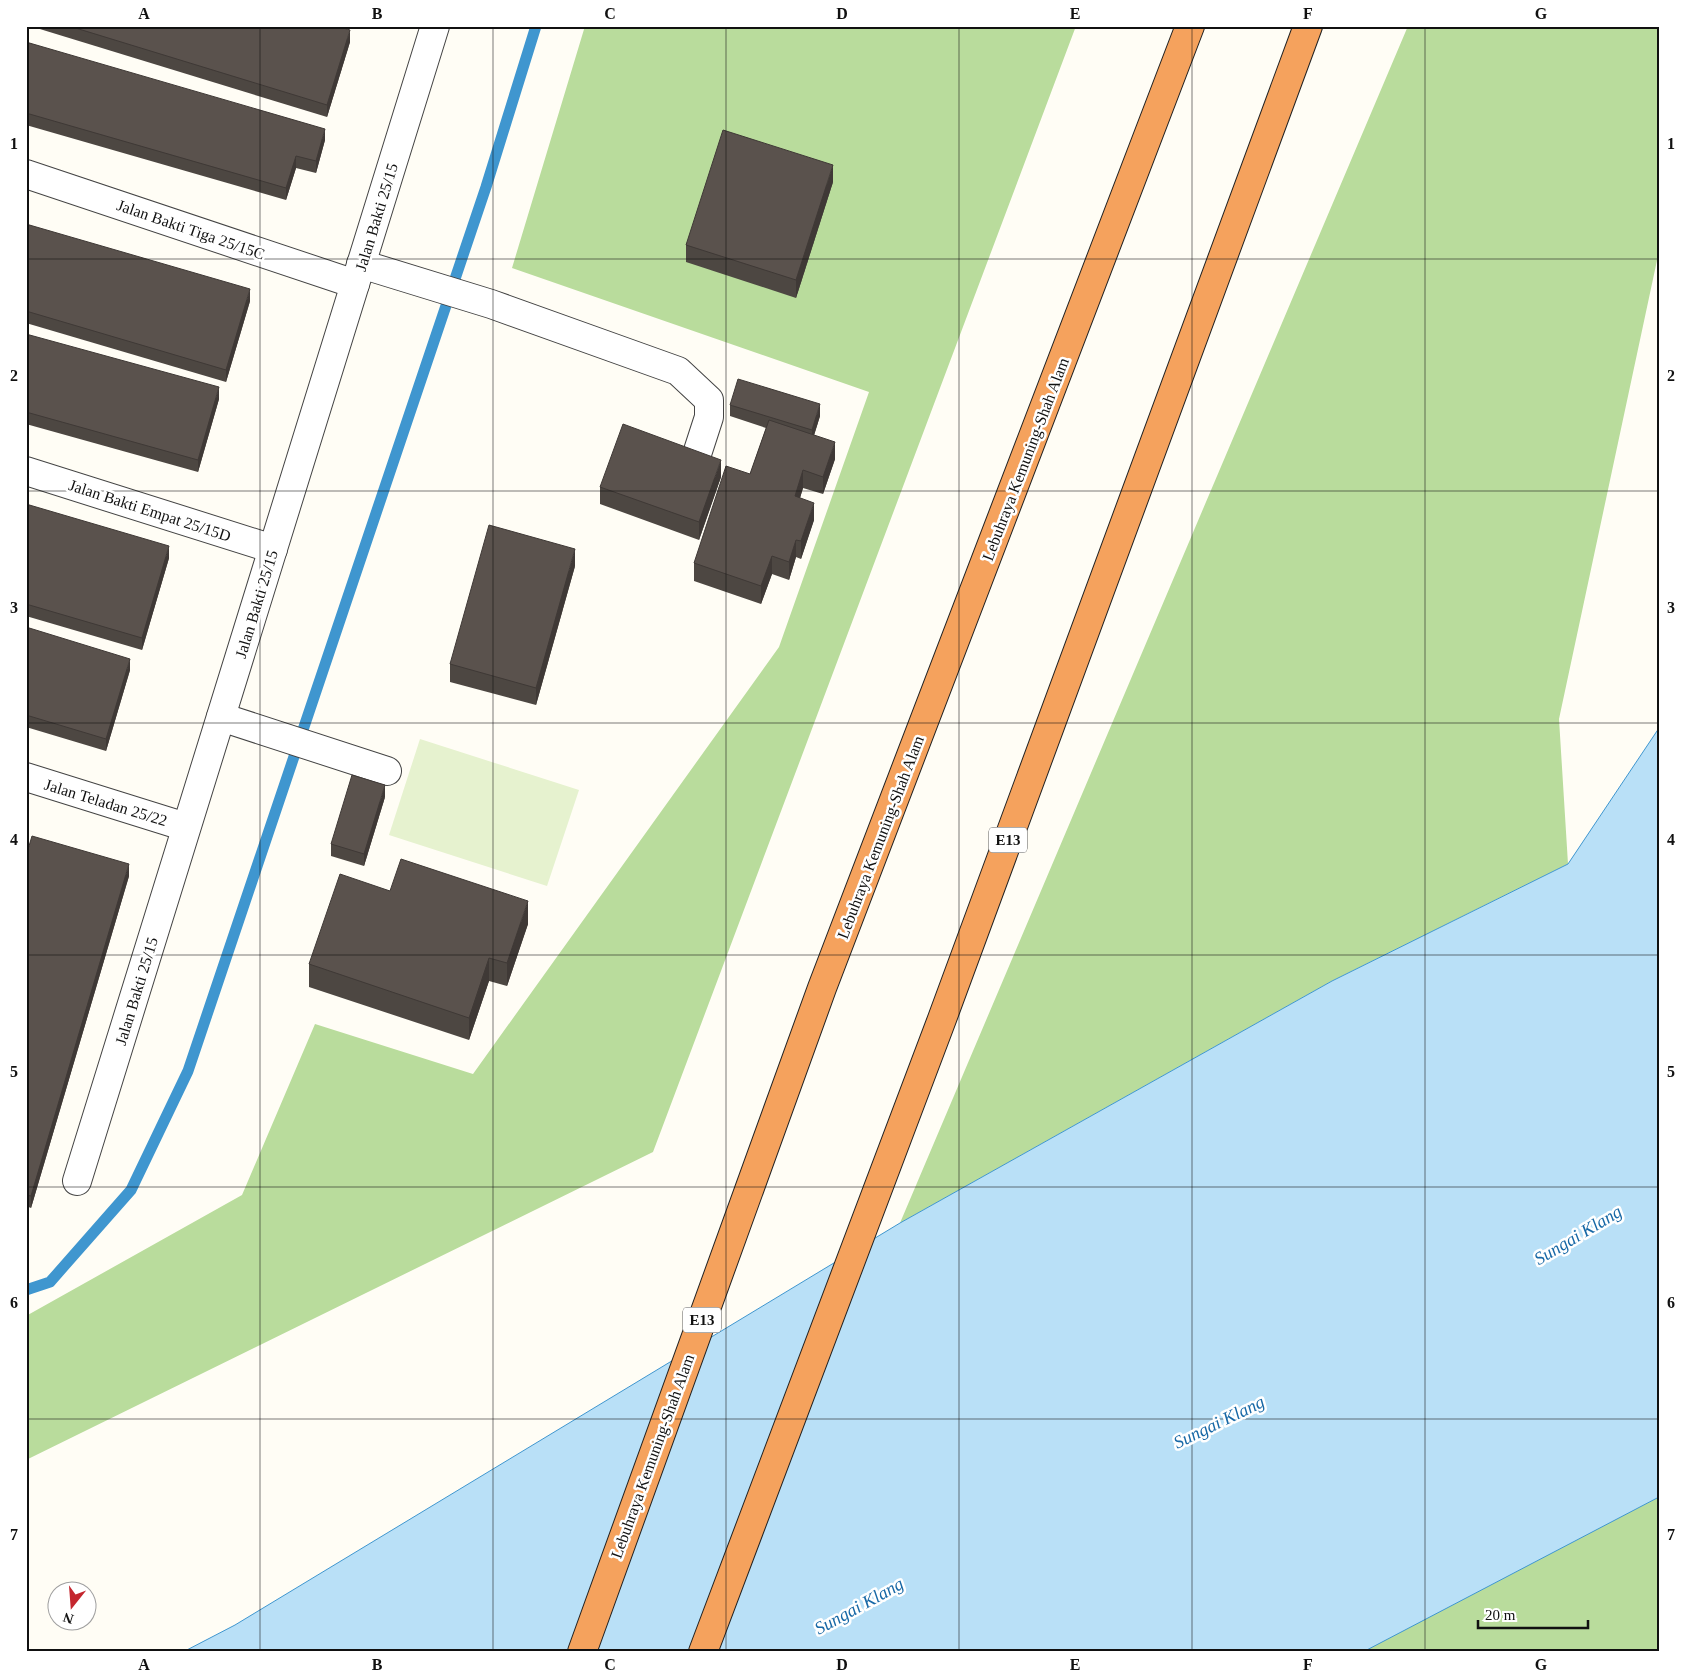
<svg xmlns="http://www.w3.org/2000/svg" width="1685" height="1678" font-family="Georgia,serif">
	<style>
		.forest { fill: #b9dc9c }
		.pitch { fill: #e6f2cf }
		.water { fill: #b9e0f7; stroke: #3f96cf }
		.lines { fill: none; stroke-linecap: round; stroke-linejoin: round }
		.stream { stroke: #3f96cf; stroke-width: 11 }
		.minor-casing { stroke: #444; stroke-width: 30 }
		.highway-casing { stroke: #222; stroke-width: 30 }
		.minor { stroke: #fff; stroke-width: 28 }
		.highway { stroke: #f5a25d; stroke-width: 28 }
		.wall { fill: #4d4742 }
		.shaded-wall { fill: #3f3936 }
		.building { fill: #5a524d; stroke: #3f3936 }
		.grid { fill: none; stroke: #111; stroke-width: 1; stroke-opacity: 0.55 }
		.labels { text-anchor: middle; stroke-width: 5; stroke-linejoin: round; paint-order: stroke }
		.shield { fill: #fff; stroke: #585858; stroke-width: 1 }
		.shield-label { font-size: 15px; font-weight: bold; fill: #111 }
		.street-label { font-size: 16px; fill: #111; stroke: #fff }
		.water-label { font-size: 18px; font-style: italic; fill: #1768a6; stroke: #fff }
		.neatline { fill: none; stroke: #111; stroke-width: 2 }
		.grid-label { font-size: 16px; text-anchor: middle; font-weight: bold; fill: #111 }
	</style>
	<rect width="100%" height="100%" fill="#fffdf5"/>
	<g class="forest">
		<polygon points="585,26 1076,26 653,1152 26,1460 26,1316 242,1195 315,1024 473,1074 779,647 869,392 512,268"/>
		<polygon points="1408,26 1659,26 1659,251 1559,719 1568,864 1332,981 900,1223"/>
		<polygon points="1659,1497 1659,1652 1358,1652"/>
	</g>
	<polygon class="pitch" points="420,739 579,790 547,886 389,835"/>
	<polygon class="water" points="1659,728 1659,1497 1363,1652 183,1652 235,1625 900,1223 1332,981 1568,864"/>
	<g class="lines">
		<polyline class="stream" points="26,1290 50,1282 131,1190 188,1071 486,187 536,26"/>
		<defs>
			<g id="minor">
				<polyline points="26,174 355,284"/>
				<polyline points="361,264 491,304 678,371 709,400 709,417 697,454"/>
				<polyline points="26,471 273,549"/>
				<polyline points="221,717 387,771"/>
				<polyline points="26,777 186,827"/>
				<polyline points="77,1181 435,26"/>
			</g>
			<g id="highway">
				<polyline points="582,1652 822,988 1190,26"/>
				<polyline points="703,1652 942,1019 1308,26"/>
			</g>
		</defs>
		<use href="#minor" class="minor-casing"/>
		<use href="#highway" class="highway-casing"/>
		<use href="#minor" class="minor"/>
		<use href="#highway" class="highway"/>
	</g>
	<g class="wall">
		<polygon points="30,26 337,26 350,42 327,117"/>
		<polygon points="26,42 325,140 316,173 296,168 286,200 26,125"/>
		<polygon points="833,182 796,298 686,262 686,245"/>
		<polygon points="26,224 250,301 226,382 26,323"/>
		<polygon points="26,334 219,399 198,472 26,424"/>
		<polygon points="730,405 820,416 814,435 835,459 823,494 803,488 800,498 814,520 801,559 796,557 789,580 772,574 761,604 694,581 694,563 750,474 766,428 730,416"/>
		<polygon points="721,477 699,540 600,504 600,487"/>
		<polygon points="26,504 169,558 142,650 26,616"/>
		<polygon points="575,566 536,705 450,682 450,664"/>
		<polygon points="26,627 130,670 106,751 26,727"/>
		<polygon points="385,797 364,866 331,856 331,844"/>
		<polygon points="26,856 129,876 31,1208 26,1206"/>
		<polygon points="390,891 528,924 507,986 489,981 469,1040 309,987 309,964"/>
	</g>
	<g class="shaded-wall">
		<polygon points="350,30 350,42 327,117 327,105"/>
		<polygon points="325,129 325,140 316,173 316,161"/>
		<polygon points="296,156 296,168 286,200 286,188"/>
		<polygon points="833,165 833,182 796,298 796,280"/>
		<polygon points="250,289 250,301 226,382 226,370"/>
		<polygon points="219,387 219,399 198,472 198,460"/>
		<polygon points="820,404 820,416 812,442 812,430"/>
		<polygon points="835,442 835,459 823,494 823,477"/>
		<polygon points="721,460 721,477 699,540 699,522"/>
		<polygon points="803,470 803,488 795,514 795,496"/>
		<polygon points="814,503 814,520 801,559 801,541"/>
		<polygon points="796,540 796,557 789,580 789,562"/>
		<polygon points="169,546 169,558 142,650 142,638"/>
		<polygon points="575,549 575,566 536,705 536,688"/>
		<polygon points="772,556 772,574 761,604 761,586"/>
		<polygon points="130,659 130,670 106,751 106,739"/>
		<polygon points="385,785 385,797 364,866 364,854"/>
		<polygon points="129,864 129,876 31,1208 31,1196"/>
		<polygon points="528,901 528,924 507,986 507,963"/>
		<polygon points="489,958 489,981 469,1040 469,1018"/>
	</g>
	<g class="building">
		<polygon points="69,26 337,26 350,30 327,105"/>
		<polygon points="26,42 325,129 316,161 296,156 286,188 26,113"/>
		<polygon points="723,130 833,165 796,280 686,245"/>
		<polygon points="26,224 250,289 226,370 26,311"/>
		<polygon points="26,334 219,387 198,460 26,412"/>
		<polygon points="738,379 820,404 812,430 730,405"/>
		<polygon points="769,420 835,442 823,477 803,470 795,496 814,503 801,541 796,540 789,562 772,556 761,586 694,563 726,466 750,474"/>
		<polygon points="623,424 721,460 699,522 600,487"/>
		<polygon points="26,504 169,546 142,638 26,604"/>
		<polygon points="489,525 575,549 536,688 450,664"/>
		<polygon points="26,627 130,659 106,739 26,715"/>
		<polygon points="352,775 385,785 364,854 331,844"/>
		<polygon points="32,836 129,864 31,1196 26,1195 26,856"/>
		<polygon points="401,859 528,901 507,963 489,958 469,1018 309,964 340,874 390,891"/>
	</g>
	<path class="grid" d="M260,26V1652M493,26V1652M726,26V1652M959,26V1652M1192,26V1652M1425,26V1652M26,259H1659M26,491H1659M26,723H1659M26,955H1659M26,1187H1659M26,1419H1659"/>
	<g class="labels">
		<g class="shield">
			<rect x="989" y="827.5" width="38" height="25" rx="4"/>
			<rect x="683" y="1307.5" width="38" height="25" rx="4"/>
		</g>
		<g class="shield-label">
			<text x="1008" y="845">E13</text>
			<text x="702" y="1325">E13</text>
		</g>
		<g class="street-label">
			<text transform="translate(376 217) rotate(-73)" y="6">Jalan Bakti 25/15</text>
			<text transform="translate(191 229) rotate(19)" y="6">Jalan Bakti Tiga 25/15C</text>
			<text transform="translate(1025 459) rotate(-69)" y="6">Lebuhraya Kemuning-Shah Alam</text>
			<text transform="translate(150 510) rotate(18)" y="6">Jalan Bakti Empat 25/15D</text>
			<text transform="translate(256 604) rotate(-73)" y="6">Jalan Bakti 25/15</text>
			<text transform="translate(106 802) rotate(17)" y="6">Jalan Teladan 25/22</text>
			<text transform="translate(880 837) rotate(-69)" y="6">Lebuhraya Kemuning-Shah Alam</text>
			<text transform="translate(136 991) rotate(-73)" y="6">Jalan Bakti 25/15</text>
			<text transform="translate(652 1456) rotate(-70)" y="6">Lebuhraya Kemuning-Shah Alam</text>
		</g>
		<g class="water-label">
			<text transform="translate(1578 1235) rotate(-31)" y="6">Sungai Klang</text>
			<text transform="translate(1219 1422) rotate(-26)" y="6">Sungai Klang</text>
			<text transform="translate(859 1606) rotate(-29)" y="6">Sungai Klang</text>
		</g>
	</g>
	<rect width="1685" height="1678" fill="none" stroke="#ffffff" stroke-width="55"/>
	<g transform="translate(72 1606) rotate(197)"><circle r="24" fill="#ffffff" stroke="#a0a0a0"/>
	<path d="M0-4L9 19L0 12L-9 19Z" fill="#c4262e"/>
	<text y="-8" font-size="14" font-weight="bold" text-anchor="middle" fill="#111111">N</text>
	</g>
	<path d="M1478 1620v8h110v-8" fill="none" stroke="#111111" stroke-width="2.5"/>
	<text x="1485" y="1620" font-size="15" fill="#111111" stroke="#ffffff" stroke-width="4" paint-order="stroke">20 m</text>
	<rect x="28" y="28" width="1630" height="1622" class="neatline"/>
	<g class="grid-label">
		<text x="144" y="19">A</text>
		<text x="377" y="19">B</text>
		<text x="610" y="19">C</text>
		<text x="842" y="19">D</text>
		<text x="1075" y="19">E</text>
		<text x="1308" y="19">F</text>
		<text x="1541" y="19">G</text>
		<text x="14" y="149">1</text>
		<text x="1671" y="149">1</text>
		<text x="14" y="381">2</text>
		<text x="1671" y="381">2</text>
		<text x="14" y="613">3</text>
		<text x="1671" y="613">3</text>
		<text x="14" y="845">4</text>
		<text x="1671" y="845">4</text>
		<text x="14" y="1077">5</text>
		<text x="1671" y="1077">5</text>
		<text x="14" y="1308">6</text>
		<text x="1671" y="1308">6</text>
		<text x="14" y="1540">7</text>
		<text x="1671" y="1540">7</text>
		<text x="144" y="1670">A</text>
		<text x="377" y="1670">B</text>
		<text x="610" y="1670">C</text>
		<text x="842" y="1670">D</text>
		<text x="1075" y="1670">E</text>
		<text x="1308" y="1670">F</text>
		<text x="1541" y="1670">G</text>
	</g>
</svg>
